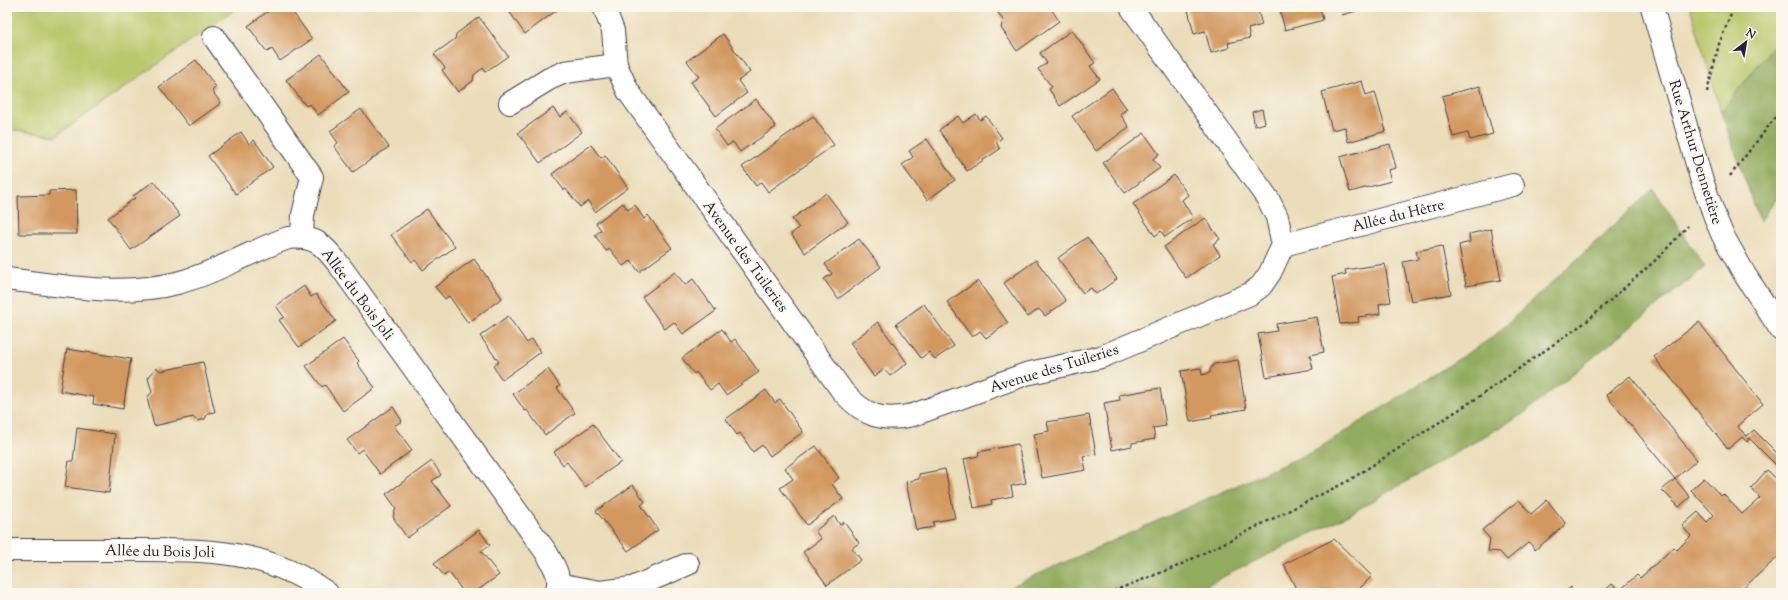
<svg xmlns="http://www.w3.org/2000/svg" width="1788" height="600" font-family="'Sorts Mill Goudy',serif">
	<style>
		.green { fill: #b8c86a; stroke: #6d7552 }
		.forest { fill: #92ac5e; stroke: #5a674c }
		.building { fill: #d2985f }
		.lines { fill: none; stroke-linecap: round; stroke-linejoin: round }
		.minor-casing { stroke: #403e4e; stroke-width: 24 }
		.tertiary-casing { stroke: #403e4e; stroke-width: 24 }
		.path { stroke: #403e4e; stroke-width: 2.5; stroke-dasharray: 3 3; stroke-linecap: butt }
		.minor { stroke: #fff; stroke-width: 22 }
		.tertiary { stroke: #fff; stroke-width: 22 }
		.labels { text-anchor: middle; stroke-width: 4; stroke-linejoin: round; paint-order: stroke }
		.street-label { font-size: 15px; fill: #22223b; stroke: #fbf7ec }
	</style>
	<rect width="100%" height="100%" fill="#fbf7ec"/>
	<filter id="ink" filterUnits="userSpaceOnUse"><feTurbulence type="fractalNoise" baseFrequency=".025" numOctaves="2"/><feDisplacementMap in="SourceGraphic" scale="8" xChannelSelector="R" yChannelSelector="G"/><feConvolveMatrix kernelMatrix="1 2 1 2 8 2 1 2 1" color-interpolation-filters="sRGB"/></filter>
	<filter id="wash" filterUnits="userSpaceOnUse"><feTurbulence type="fractalNoise" baseFrequency=".012" numOctaves="4" result="noise"/><feDisplacementMap in="SourceGraphic" scale="16" xChannelSelector="R" yChannelSelector="G"/><feGaussianBlur stdDeviation="0.9" result="paint"/><feColorMatrix in="noise" values="0 0 0 0 0 0 0 0 0 0 0 0 0 0 0 0 0 1.4 0 .05"/><feComposite in="paint" operator="in"/></filter>
	<g filter="url(#wash)">
		<rect width="100%" height="100%" fill="#ebddba"/>
		<g class="green">
			<polygon points="7,7 238,7 56,136 7,129"/>
			<polygon points="1690,7 1781,7 1781,36 1721,112"/>
		</g>
		<g class="forest">
			<polygon points="1781,36 1781,193 1760,221 1721,112"/>
			<polygon points="1653,189 1705,267 1523,414 1350,514 1191,593 996,593 1316,450 1493,337"/>
		</g>
		<g id="blocks">
			<g class="building">
				<polygon points="274,7 289,7 312,39 280,61 272,49 267,52 248,26"/>
				<polygon points="506,7 561,7 525,34"/>
				<polygon points="994,7 1050,7 1059,21 1017,51 1001,28 1003,20"/>
				<polygon points="1198,7 1257,7 1262,25 1248,29 1250,38 1228,43 1229,48 1211,53 1205,31 1194,34 1188,10"/>
				<polygon points="1279,7 1320,7 1323,20 1285,30"/>
				<polygon points="1340,7 1360,7 1360,10 1342,15"/>
				<polygon points="479,17 508,56 485,72 483,68 474,75 473,81 458,92 442,70 445,68 434,54 455,39 456,34"/>
				<polygon points="1072,30 1095,63 1090,66 1100,79 1060,106 1049,89 1052,87 1038,69 1047,63 1040,53"/>
				<polygon points="723,34 750,72 738,81 747,93 716,116 691,82 699,77 687,61"/>
				<polygon points="321,54 349,92 318,115 310,104 306,106 286,80"/>
				<polygon points="196,60 216,87 212,91 221,103 189,126 159,87"/>
				<polygon points="1362,81 1366,95 1375,92 1386,131 1348,142 1345,127 1332,130 1322,92"/>
				<polygon points="1480,86 1493,134 1470,140 1468,133 1453,137 1442,96"/>
				<polygon points="1112,88 1127,109 1120,114 1129,127 1096,151 1072,116"/>
				<polygon points="756,99 776,127 740,152 733,142 727,146 715,129"/>
				<polygon points="553,108 560,117 567,112 582,132 540,163 518,133"/>
				<polygon points="361,109 389,147 353,172 334,146 338,143 330,131"/>
				<polygon points="1262,109 1265,123 1255,126 1252,112"/>
				<polygon points="976,114 980,120 986,116 1002,138 996,142 1000,149 967,171 939,130 958,116 963,123"/>
				<polygon points="813,116 834,145 768,192 761,182 756,186 742,167"/>
				<polygon points="241,132 249,144 254,140 273,167 236,194 208,156"/>
				<polygon points="1144,133 1159,154 1153,159 1160,168 1125,193 1103,163"/>
				<polygon points="927,139 955,180 927,200 902,165 913,157 909,151"/>
				<polygon points="1390,144 1396,168 1388,170 1391,181 1350,192 1340,157"/>
				<polygon points="591,145 601,158 605,155 628,188 595,212 588,201 580,207 566,189 564,190 552,174"/>
				<polygon points="1174,175 1188,195 1182,200 1193,218 1165,237 1161,231 1155,236 1133,204"/>
				<polygon points="154,181 180,216 131,250 108,218 135,198 133,196"/>
				<polygon points="76,190 77,234 19,234 18,196 49,195 49,191"/>
				<polygon points="826,193 848,222 805,253 791,234 799,228 792,219"/>
				<polygon points="623,203 628,210 635,205 644,219 648,215 672,248 639,272 631,261 623,266 610,249 606,251 595,235 601,230 596,223"/>
				<polygon points="427,209 455,247 423,270 415,260 412,262 391,235"/>
				<polygon points="1205,218 1220,239 1213,244 1220,255 1186,278 1164,247"/>
				<polygon points="1491,229 1501,280 1466,286 1459,245 1470,242 1469,234"/>
				<polygon points="1087,237 1117,279 1096,294 1091,288 1083,293 1058,258"/>
				<polygon points="859,239 881,267 838,299 824,279 832,274 825,264"/>
				<polygon points="1442,246 1451,294 1411,301 1403,262 1418,259 1416,251"/>
				<polygon points="474,259 502,298 468,323 449,296 445,299 435,287"/>
				<polygon points="1036,260 1066,301 1045,316 1039,309 1028,317 1004,283"/>
				<polygon points="1385,264 1391,302 1379,304 1380,314 1358,317 1359,322 1340,324 1332,277 1346,274 1345,270"/>
				<polygon points="675,272 685,285 693,279 716,311 683,334 674,322 665,329 642,297"/>
				<polygon points="978,281 1008,323 986,338 980,331 972,337 947,302"/>
				<polygon points="304,286 311,297 316,294 336,321 299,347 279,320 284,317 276,306"/>
				<polygon points="924,304 954,346 935,359 929,352 921,358 896,324"/>
				<polygon points="508,316 527,343 532,339 541,352 502,380 493,366 499,362 480,336"/>
				<polygon points="1317,317 1324,352 1310,355 1313,369 1266,377 1258,334 1277,331 1276,324"/>
				<polygon points="878,322 907,363 890,376 884,369 874,377 850,343"/>
				<polygon points="1699,322 1763,404 1737,426 1747,436 1754,430 1781,457 1781,470 1749,438 1747,442 1742,437 1728,449 1654,357"/>
				<polygon points="722,329 731,342 735,339 759,372 726,395 718,384 710,390 696,372 694,374 682,358"/>
				<polygon points="343,339 359,361 357,363 375,388 343,411 325,385 322,387 306,366"/>
				<polygon points="67,349 131,359 123,409 93,404 94,397 60,391"/>
				<polygon points="1238,360 1246,409 1211,415 1212,418 1190,422 1181,371 1201,368 1202,375 1210,373 1210,370 1214,364"/>
				<polygon points="203,362 215,412 208,413 205,419 197,421 193,417 154,426 147,398 152,392 148,378 156,368 161,371"/>
				<polygon points="548,369 560,386 557,388 575,413 545,435 527,410 525,411 513,394"/>
				<polygon points="1630,376 1697,460 1675,479 1606,395"/>
				<polygon points="1160,388 1166,426 1153,428 1155,439 1132,443 1132,446 1112,450 1104,403 1120,400 1119,395"/>
				<polygon points="766,390 775,403 780,399 803,432 770,456 762,445 753,452 740,433 737,435 726,419"/>
				<polygon points="393,407 402,421 394,426 412,450 380,474 362,449 357,453 347,440"/>
				<polygon points="1089,415 1096,454 1083,456 1086,470 1042,478 1034,434 1049,431 1047,422"/>
				<polygon points="593,424 621,462 585,487 567,462 563,465 554,452"/>
				<polygon points="77,428 115,434 109,493 65,487 69,461 73,461"/>
				<polygon points="1018,444 1026,483 1011,486 1013,496 991,500 992,504 974,508 964,459 979,456 978,452"/>
				<polygon points="816,446 839,478 832,484 843,499 807,525 780,488 793,479 785,468"/>
				<polygon points="432,461 441,475 432,481 451,506 407,538 393,517 396,508 386,494"/>
				<polygon points="945,469 955,518 933,522 934,527 916,530 906,482 919,479 919,474"/>
				<polygon points="1767,470 1781,483 1781,554 1738,593 1602,593 1612,584 1619,591 1637,575 1640,578 1674,547 1677,550 1691,536 1682,526 1698,512 1707,522 1714,515 1691,490 1704,478 1721,496 1723,494 1742,514 1760,498 1751,488"/>
				<polygon points="1675,479 1690,497 1679,507 1662,490"/>
				<polygon points="633,485 645,502 641,505 658,530 628,551 596,511"/>
				<polygon points="1519,500 1531,514 1547,500 1566,524 1535,550 1529,542 1507,560 1500,552 1488,551 1490,539 1482,530"/>
				<polygon points="834,516 840,525 844,522 859,543 852,548 861,560 827,585 803,552 821,539 815,531"/>
				<polygon points="479,530 490,545 481,551 499,575 474,593 464,593 449,572 444,576 434,563"/>
				<polygon points="1334,539 1372,576 1355,593 1298,593 1284,564"/>
				<polygon points="1571,587 1576,593 1565,593"/>
			</g>
		</g>
	</g>
	<g filter="url(#ink)">
		<use href="#blocks" fill-opacity="0" stroke="#403e4e" stroke-width="1"/>
		<g class="lines">
			<defs>
				<g id="minor">
					<path d="M604,7L613,31L616,65L628,91L843,392C865,416 881,422 913,415L1026,374L1101,357L1250,294L1261,286L1270,273L1283,245L1277,217L1268,199L1131,7"/>
					<polyline points="214,37 312,177 303,215 302,237"/>
					<polyline points="510,103 549,79 565,72 616,65"/>
					<polyline points="1283,245 1513,185"/>
					<path d="M7,279C63,286 121,297 177,283C216,273 251,251 288,238C315,235 324,245 340,266L546,552C553,564 564,580 555,593"/>
					<path d="M7,550C49,550 90,550 132,550C206,550 264,548 327,593"/>
					<polyline points="558,584 600,592 632,588 688,564"/>
				</g>
				<polyline id="tertiary" points="1652,7 1701,178 1715,217 1722,234 1745,275 1781,330"/>
			</defs>
			<use href="#minor" class="minor-casing"/>
			<use href="#tertiary" class="tertiary-casing"/>
			<g class="path">
				<polyline points="1707,92 1719,44 1734,7"/>
				<polyline points="1730,176 1781,110"/>
				<polyline points="1119,589 1120,593"/>
				<polyline points="1108,593 1178,566 1348,481 1477,398 1587,321 1659,257 1688,226"/>
			</g>
			<use href="#minor" class="minor"/>
			<use href="#tertiary" class="tertiary"/>
		</g>
	</g>
	<g class="labels">
		<g class="street-label">
			<text transform="translate(1696 152) rotate(73)" y="5">Rue Arthur Dennetière</text>
			<text transform="translate(1398 215) rotate(-14)" y="5">Allée du Hêtre</text>
			<text transform="translate(746 256) rotate(54)" y="5">Avenue des Tuileries</text>
			<text transform="translate(358 294) rotate(53)" y="5">Allée du Bois Joli</text>
			<text transform="translate(1054 368) rotate(-17)" y="5">Avenue des Tuileries</text>
			<text transform="translate(160 551) rotate(1)" y="5">Allée du Bois Joli</text>
		</g>
	</g>
	<rect width="1788" height="600" fill="none" stroke="#fbf7ec" stroke-width="24"/>
	<g transform="translate(1746 42) rotate(31)" stroke="#fbf7ec" stroke-width="3" paint-order="stroke">
	<path d="M0-3L7 15L0 10L-7 15Z" fill="#22223b"/>
	<text y="-6" font-size="11" font-weight="bold" text-anchor="middle" fill="#22223b">N</text>
	</g>
</svg>
